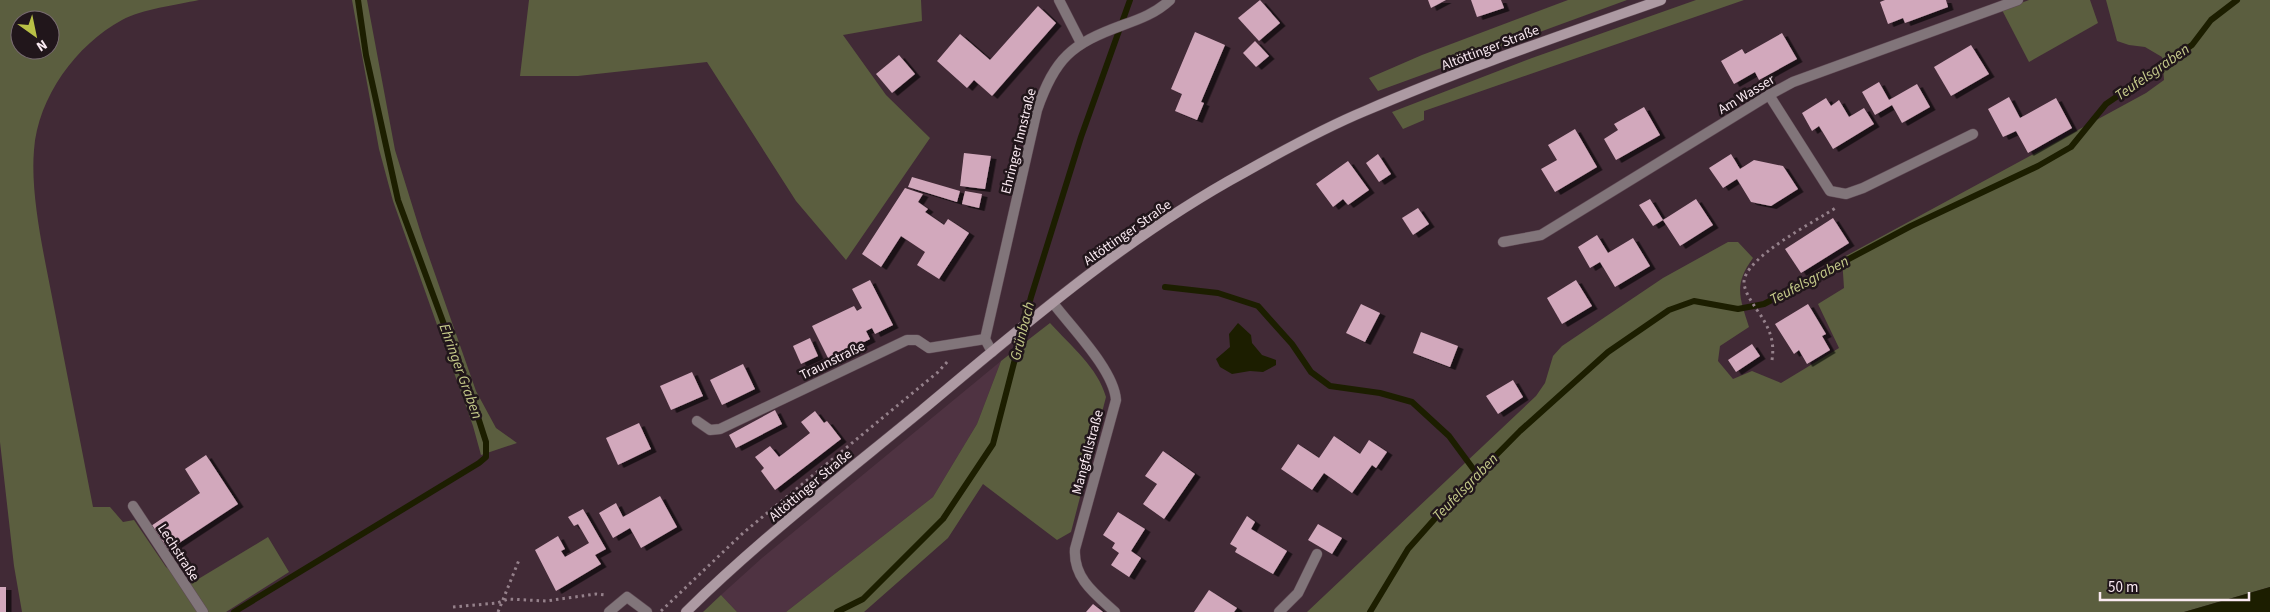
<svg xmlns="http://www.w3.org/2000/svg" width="2270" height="612" font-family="'Source Sans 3',sans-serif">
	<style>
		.built { fill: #4f3342 }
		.green { fill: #5b5e3f; fill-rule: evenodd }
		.water { fill: #1c1e00 }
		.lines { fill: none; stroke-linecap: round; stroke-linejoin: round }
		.stream { stroke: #1c1e00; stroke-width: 6 }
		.building { fill: #d2a8bc; filter: url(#shadow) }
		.service-casing { stroke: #5f4954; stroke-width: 11 }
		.minor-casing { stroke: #5f4954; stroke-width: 11 }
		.secondary-casing { stroke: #5f4954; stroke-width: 11 }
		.path { stroke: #95818b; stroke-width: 3; stroke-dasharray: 2.5 4; stroke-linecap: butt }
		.service { stroke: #81757a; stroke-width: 10 }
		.minor { stroke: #81757a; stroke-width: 10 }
		.secondary { stroke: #ad9aa3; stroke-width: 10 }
		.labels { text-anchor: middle; stroke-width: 5; stroke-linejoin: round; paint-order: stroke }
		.street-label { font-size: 14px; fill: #faeaf2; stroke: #21161b }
		.water-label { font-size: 15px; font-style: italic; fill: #c6cb8a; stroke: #21161b }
	</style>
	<defs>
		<filter id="shadow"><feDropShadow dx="5.5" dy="3" stdDeviation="0" flood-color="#0009"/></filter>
	</defs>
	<rect width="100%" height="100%" fill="#412a36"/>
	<polygon class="built" points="1001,361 977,424 933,497 786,612 737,612 721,595 762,558"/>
	<g class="green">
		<path d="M0,0H199C176,5 142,9 122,20C76,45 38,97 34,150C30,197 45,259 54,307C67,374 80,440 93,507H110L123,522L134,520L166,567L190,584L268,537L289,572L226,612H22L14,566L0,442ZM20,20H50V50H20Z"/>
		<polygon points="352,0 367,0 395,150 422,237 476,391 496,428 517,443 481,455 473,426 393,201 379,149"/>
		<polygon points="529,0 921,0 922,21 843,35 886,95 930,138 846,260 796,201 707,62 578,76 520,76"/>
		<polygon points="1568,0 1627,0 1378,91 1369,78 1422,55"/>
		<polygon points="1696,0 1744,0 1424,111 1424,120 1403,129 1392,112 1532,58"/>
		<polygon points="2029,0 2090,0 2098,23 2029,62 2002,10"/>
		<path d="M2106,0H2270V587L2184,612H1307L1536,396L1545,383L1553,356L1562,346L1663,278L1728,242H1738L1753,258C1733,285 1740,298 1749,327L1720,346L1718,361L1733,379L1752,371L1781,383L1839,348L1818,304L1844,288L1842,258L2146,93L2164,80L2162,57L2145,47L2129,45L2117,41Z"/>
		<path d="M1050,323C1071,346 1098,368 1106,397L1071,532L1057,540L983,484L948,538L864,612H786L933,497L977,424L1001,361Z"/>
		<polygon points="721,595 737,612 703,612"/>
	</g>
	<g class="water">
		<polygon points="1238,323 1251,335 1252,343 1262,355 1276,360 1276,365 1263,372 1250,371 1232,374 1220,367 1216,359 1230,347 1229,334"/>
		<polygon points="2270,587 2270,612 2184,612"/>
	</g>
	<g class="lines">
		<g class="stream">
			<polyline points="1165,287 1218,293 1258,306 1292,344 1311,372 1330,386 1380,393 1412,402 1449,436 1477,474"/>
			<polyline points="234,612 479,463 486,457 486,442 476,411 398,200 366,55 358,0"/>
			<polyline points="837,612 863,599 943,519 993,444 1031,297 1081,137 1130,0"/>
			<polyline points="1370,612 1408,549 1447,505 1520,431 1608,352 1669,310 1694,301 1738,309 1764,304 1911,226 2038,166 2071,147 2106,104 2192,45 2211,20 2237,0"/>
		</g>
	</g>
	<g class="building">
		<polygon points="1260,0 1280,23 1259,41 1238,18"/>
		<polygon points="1428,0 1446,0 1431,8"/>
		<polygon points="1471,0 1501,0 1504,8 1477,17"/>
		<polygon points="1885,0 1946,0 1948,7 1905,23 1903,18 1888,24 1880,2"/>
		<polygon points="1038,6 1056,23 992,96 974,80 967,88 937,61 960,34 990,60"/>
		<polygon points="1195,32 1225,45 1201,102 1204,103 1197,120 1175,111 1182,94 1171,89"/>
		<polygon points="1782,33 1797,59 1759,80 1755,72 1734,84 1721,61 1742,49 1745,54"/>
		<polygon points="1255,41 1269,56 1256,67 1243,53"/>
		<polygon points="1971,45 1989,74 1951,96 1934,67"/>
		<polygon points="899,55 915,74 892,93 876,74"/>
		<polygon points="1879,82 1889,100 1917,84 1930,107 1902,123 1892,105 1875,115 1862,92"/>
		<polygon points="2009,97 2020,118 2056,98 2072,128 2028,153 2016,131 2003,137 1988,109"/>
		<polygon points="1826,98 1831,106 1839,100 1849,117 1864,108 1874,124 1833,149 1819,126 1812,131 1802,113"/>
		<polygon points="1644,107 1660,135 1616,160 1604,139 1618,130 1614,124"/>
		<polygon points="1575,129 1597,167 1555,192 1541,169 1557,160 1548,145"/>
		<polygon points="964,153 991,156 985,189 960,186"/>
		<polygon points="1378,154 1391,174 1379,182 1366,163"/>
		<polygon points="1731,154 1740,169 1754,160 1783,166 1798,189 1771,206 1751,202 1737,179 1723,188 1709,168"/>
		<polygon points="1348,161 1369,190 1348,205 1343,199 1333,207 1316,184"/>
		<polygon points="912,177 960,191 957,202 908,187"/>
		<polygon points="905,188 923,194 918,202 928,209 925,212 944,225 948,219 969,233 939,279 917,265 925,252 901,236 881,267 862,254"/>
		<polygon points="965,191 982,194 979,208 962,204"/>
		<polygon points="1650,199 1663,220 1696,199 1713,225 1680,246 1663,220 1653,226 1639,205"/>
		<polygon points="1418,208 1429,224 1413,235 1402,218"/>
		<polygon points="1833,218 1849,243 1801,273 1785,249"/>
		<polygon points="1597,235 1608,253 1633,238 1650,266 1615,287 1600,262 1590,268 1578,247"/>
		<polygon points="870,280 893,325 875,334 872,328 866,331 870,339 829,360 812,326 854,306 857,311 862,308 852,289"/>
		<polygon points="1576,280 1592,306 1562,324 1547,298"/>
		<polygon points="1361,304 1380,313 1365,342 1346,333"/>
		<polygon points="1808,304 1826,334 1822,336 1830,350 1807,364 1799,350 1794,354 1775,324"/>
		<polygon points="1421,332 1458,346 1450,367 1413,353"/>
		<polygon points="810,338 818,356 801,364 793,346"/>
		<polygon points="1752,344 1760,356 1736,372 1728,360"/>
		<polygon points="743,364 755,389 722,405 710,380"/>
		<polygon points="692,372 703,396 671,410 660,386"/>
		<polygon points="1513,380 1523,397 1498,414 1486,396"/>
		<polygon points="775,410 782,424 736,448 729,435"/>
		<polygon points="815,411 824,423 827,421 841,439 775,490 761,471 764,468 755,457 770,446 779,457 810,433 801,422"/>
		<polygon points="639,423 651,449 618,465 606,438"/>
		<polygon points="1334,436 1360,454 1369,440 1387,452 1376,468 1372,465 1352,493 1324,473 1312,490 1281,469 1298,444 1319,458"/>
		<polygon points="1163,451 1195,474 1164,519 1143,504 1157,484 1145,476"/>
		<polygon points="206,455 238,504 167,551 151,526 200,493 185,469"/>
		<polygon points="660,496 677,527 641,548 630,528 613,538 599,513 616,503 623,517"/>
		<polygon points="583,509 606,549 595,555 601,564 556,591 535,550 558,536 565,549 561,551 565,557 589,543 578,524 574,526 568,517"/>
		<polygon points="1118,512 1145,529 1131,551 1141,558 1129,577 1111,565 1119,553 1112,548 1115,543 1103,535"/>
		<polygon points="1247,516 1255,522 1251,529 1287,551 1273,574 1235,552 1237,548 1230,544"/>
		<polygon points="1318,524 1342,538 1332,554 1308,540"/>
		<rect x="0" y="587" width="6" height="25"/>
		<polygon points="1209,590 1237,608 1234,612 1194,612"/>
		<polygon points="1093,604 1103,612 1086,612"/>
	</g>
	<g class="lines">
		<defs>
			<g id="service">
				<polyline points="1769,95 1830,191 1846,194 1863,188 1973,134"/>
				<polyline points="1279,612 1298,593 1317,554"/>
			</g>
			<g id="minor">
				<polyline points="1059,0 1081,43"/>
				<polyline points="1503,242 1541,235 1769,95 1793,82 2018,0"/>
				<path d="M1053,303C1072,328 1114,370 1116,400L1075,549C1073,578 1095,594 1115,612"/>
				<path d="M992,352L985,339L1037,110C1055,58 1071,44 1123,25C1140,19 1156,13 1170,0"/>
				<polyline points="697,421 710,430 720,429 907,340 917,340 929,348 985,339"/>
				<polyline points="133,506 203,612"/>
				<polyline points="609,612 627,597 647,612"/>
			</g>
			<path id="secondary" d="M686,612C759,540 842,476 921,411C1024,325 1127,236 1245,172C1284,150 1324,128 1365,111C1462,69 1562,35 1661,0"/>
		</defs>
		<use href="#service" class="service-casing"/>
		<use href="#minor" class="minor-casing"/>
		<use href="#secondary" class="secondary-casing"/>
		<g class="path">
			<path d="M1772,360C1775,340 1769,327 1757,310C1752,302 1745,293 1744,283C1743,258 1816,221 1837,207"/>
			<polyline points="453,607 497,603 508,599 546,601 596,594 605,595"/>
			<polyline points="661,611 743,533 938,372 948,361"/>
			<polyline points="498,612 519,560"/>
		</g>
		<use href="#service" class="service"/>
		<use href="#minor" class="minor"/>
		<use href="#secondary" class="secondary"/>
	</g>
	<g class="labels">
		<g class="street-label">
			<text transform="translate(1490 47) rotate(-21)" y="5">Altöttinger Straße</text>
			<text transform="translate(1746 94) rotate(-31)" y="5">Am Wasser</text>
			<text transform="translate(1018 141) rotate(-76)" y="5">Ehringer Innstraße</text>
			<text transform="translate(1127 232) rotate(-35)" y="5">Altöttinger Straße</text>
			<text transform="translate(832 360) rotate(-26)" y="5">Traunstraße</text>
			<text transform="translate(1087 452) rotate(-75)" y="5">Mangfallstraße</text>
			<text transform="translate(810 485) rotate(-40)" y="5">Altöttinger Straße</text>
			<text transform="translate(179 552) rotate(57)" y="5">Lechstraße</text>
		</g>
		<g class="water-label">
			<text transform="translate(2152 72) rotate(-35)" y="5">Teufelsgraben</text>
			<text transform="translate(1809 280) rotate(-28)" y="5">Teufelsgraben</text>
			<text transform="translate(1022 331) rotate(-76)" y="5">Grünbach</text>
			<text transform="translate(461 371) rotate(70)" y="5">Ehringer Graben</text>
			<text transform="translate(1465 487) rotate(-46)" y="5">Teufelsgraben</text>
		</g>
	</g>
	<g transform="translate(35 35) rotate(147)"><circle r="24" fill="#21161b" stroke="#786b71"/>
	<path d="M0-4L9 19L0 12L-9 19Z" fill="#b9c046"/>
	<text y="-8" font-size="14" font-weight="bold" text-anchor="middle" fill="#faeaf2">N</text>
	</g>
	<path d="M2100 592v8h149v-8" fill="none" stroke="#faeaf2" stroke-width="2.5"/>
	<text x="2108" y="592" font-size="15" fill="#faeaf2" stroke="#21161b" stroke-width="4" paint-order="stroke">50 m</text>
</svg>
